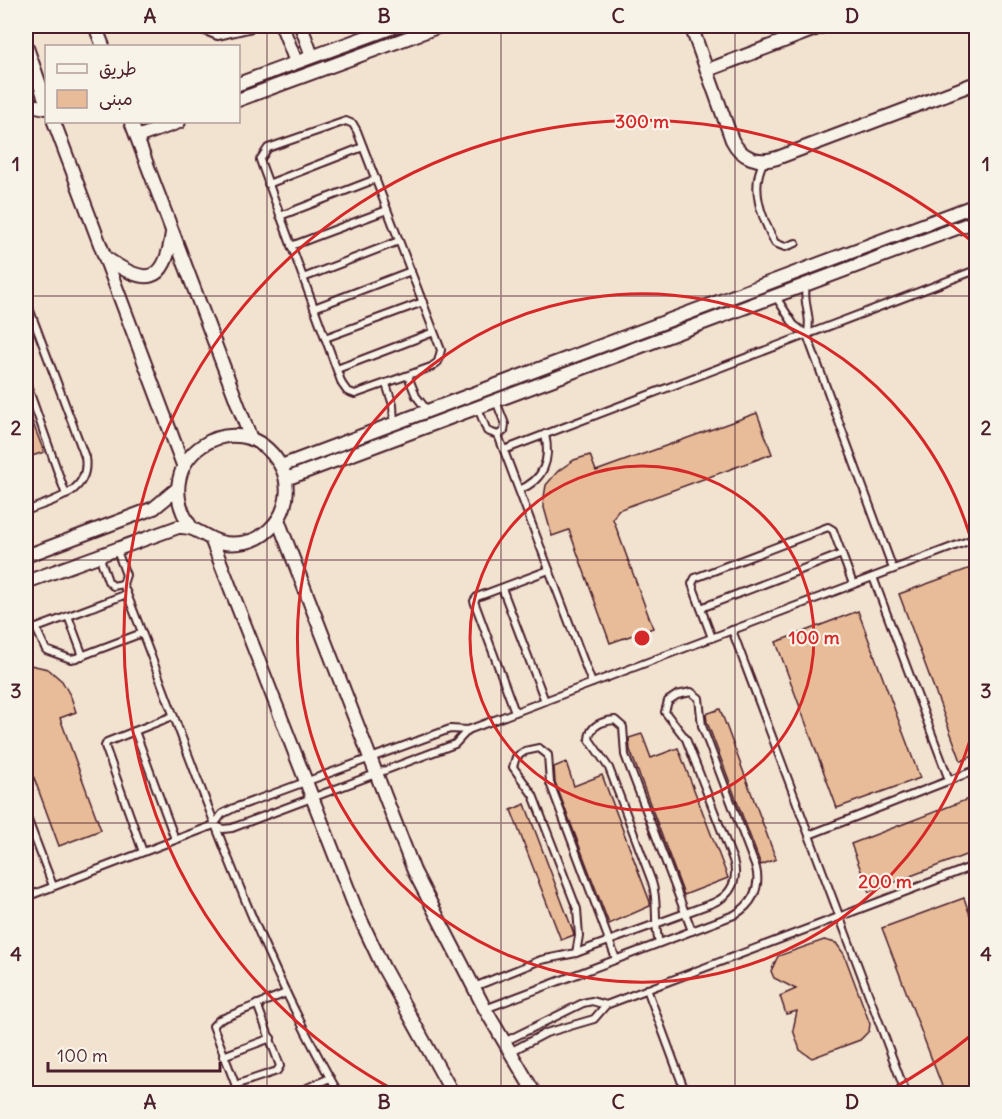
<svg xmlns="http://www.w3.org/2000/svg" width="1002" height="1119" font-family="Delius,'Playpen Sans Arabic',sans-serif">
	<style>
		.building { fill: #e8bc98; stroke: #4a1f2b; stroke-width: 1.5 }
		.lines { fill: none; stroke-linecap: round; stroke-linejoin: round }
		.service-casing { stroke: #4a1f2b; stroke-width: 10 }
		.minor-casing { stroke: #4a1f2b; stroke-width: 16 }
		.service { stroke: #f7f3e8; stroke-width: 6 }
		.minor { stroke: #f7f3e8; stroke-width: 12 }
		.grid { fill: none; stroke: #4a1f2b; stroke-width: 1.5; stroke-opacity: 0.55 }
		.ring { fill: none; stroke: #d62828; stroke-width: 3 }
		.centre { fill: #d62828; stroke: #f7f3e8; stroke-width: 3 }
		.ring-label { font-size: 18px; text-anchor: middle; font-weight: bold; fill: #d62828; stroke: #f7f3e8; stroke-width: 4.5; stroke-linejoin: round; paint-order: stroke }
		.neatline { fill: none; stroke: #4a1f2b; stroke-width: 2 }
		.grid-label { font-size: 20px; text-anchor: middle; font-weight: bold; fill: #4a1f2b }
	</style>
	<rect width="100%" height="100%" fill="#f2e2d0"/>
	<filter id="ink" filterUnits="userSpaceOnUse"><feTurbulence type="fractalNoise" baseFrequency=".0167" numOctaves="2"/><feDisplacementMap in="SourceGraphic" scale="12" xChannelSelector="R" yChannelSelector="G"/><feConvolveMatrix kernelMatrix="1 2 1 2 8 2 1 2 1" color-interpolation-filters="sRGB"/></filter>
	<g filter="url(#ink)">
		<g class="building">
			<polygon points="26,405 44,452 26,458"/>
			<polygon points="757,413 772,454 618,510 613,519 653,628 610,643 569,530 552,536 543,504 546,485 558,471 574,460 590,455 596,471"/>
			<polygon points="976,566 976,755 961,761 899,594"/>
			<polygon points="858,611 920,778 837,808 776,642"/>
			<polygon points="26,664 48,669 62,681 71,697 76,712 60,718 101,830 59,846 26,756"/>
			<polygon points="720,709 776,859 761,865 707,722 706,714"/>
			<polygon points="642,734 651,758 678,748 728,878 684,895 630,750 629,738"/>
			<polygon points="566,762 574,786 602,775 650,902 650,906 609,924 555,782 554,767"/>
			<polygon points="976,796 976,851 869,892 851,844"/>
			<polygon points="525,804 573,931 574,935 561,940 511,810"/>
			<polygon points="964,898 976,932 976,1085 953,1094 945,1094 882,928"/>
			<polygon points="824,940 836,943 844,954 870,1024 869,1031 860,1040 812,1058 800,1050 793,1030 797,1011 786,1014 780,996 796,989 774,978 771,971 778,956"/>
		</g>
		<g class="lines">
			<defs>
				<g id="service">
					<polygon points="346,121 353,124 357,131 441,350 438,362 431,367 355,394 347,391 342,384 260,160 268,148"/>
					<path d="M764,161C749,188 762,218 775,243L785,247L796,243"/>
					<polyline points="268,184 363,147"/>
					<polyline points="280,216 376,179"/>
					<polyline points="291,246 387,210"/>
					<polyline points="303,278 399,241"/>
					<path d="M806,286C802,303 813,317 807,335"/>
					<polyline points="776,297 794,325 807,335 893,569"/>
					<path d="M26,300L85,457C91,494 52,500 26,511"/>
					<polyline points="314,308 411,271"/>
					<polyline points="325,338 423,302"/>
					<polyline points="337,369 434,332"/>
					<polyline points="408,376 416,396 427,410"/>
					<polyline points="26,382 66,495"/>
					<polyline points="386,384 393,405 394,424"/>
					<polyline points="496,401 505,424 504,431 498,435"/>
					<polyline points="478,408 487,431 498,435"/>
					<polyline points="498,435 592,683"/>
					<polyline points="504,450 976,270"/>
					<path d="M519,490C544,480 551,460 545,434"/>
					<path d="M116,548L126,575L123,584C192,756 246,932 339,1094"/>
					<polyline points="99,555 108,581 113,586 123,584"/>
					<polyline points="873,577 949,780"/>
					<polyline points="502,588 545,701"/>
					<polyline points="701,608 842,554"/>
					<polyline points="68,616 83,656"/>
					<polyline points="36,628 46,650 71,659 76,658 142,633"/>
					<polyline points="732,630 906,1094"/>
					<polyline points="26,632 127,594"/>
					<polyline points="712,638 692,584 695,578 828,527 833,530 853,584"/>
					<polyline points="515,712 474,601 477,597 549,570"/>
					<polyline points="135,731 175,839"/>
					<polyline points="26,815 53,886"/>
					<polyline points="214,825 223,829 232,828 455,744 468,730"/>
					<polyline points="809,835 976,770"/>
					<polyline points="143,852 105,746 107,742 173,716"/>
					<polyline points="26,897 214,825 222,814 234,808 450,729 468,730 976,538"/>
					<path d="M659,943C653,922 659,903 652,882L609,768L589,739C590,725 602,721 615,720L623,727L625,755L692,931"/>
					<polyline points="576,953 579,936 577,909 533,795 513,767 516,757 525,751 539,748 548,755 550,783 616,959"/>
					<path d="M474,987L541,960L576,953L713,903C732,895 739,879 733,860L686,739L665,712L668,701L677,695L691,692L699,698L702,726L756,868C761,888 752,905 734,915L485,1009"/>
					<polyline points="647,989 686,1094"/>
					<polyline points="504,1042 583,1003 592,1001 606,1005"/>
					<polyline points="510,1052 546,1033 594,1019 606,1005 976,865"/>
					<polyline points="223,1056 271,1038"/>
					<polyline points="235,1085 277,1071 280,1066 257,1004"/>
					<polyline points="239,1094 213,1026 219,1020 286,993"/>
					<polyline points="293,1094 330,1078"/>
				</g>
				<g id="minor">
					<polyline points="95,26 103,46"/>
					<polyline points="201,26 218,33 248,26"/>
					<polyline points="282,26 296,62"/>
					<polyline points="301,26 312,56"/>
					<path d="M691,26L732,140C741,158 758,164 777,158L976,83"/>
					<polyline points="26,45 46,102"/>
					<polyline points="708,70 823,26"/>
					<polyline points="238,84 396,26"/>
					<polyline points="238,100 440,26"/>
					<polyline points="26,104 46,108"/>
					<polyline points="54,122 183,465"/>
					<polyline points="131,122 251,439"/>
					<polyline points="137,137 179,122"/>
					<path d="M106,258C145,285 165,286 172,233"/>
					<polyline points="281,466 976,205"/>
					<polyline points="286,479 976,221"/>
					<polyline points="278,520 414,871 485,1009 535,1094"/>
					<polyline points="212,541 357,912 383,967 453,1094"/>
					<polyline points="26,556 154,508 177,489"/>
					<path d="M26,582L178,527C203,525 209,550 246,542C263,539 279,523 284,507C289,493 287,475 279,463C239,399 144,459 191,527"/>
				</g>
			</defs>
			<use href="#service" class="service-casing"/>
			<use href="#minor" class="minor-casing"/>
			<use href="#service" class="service"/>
			<use href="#minor" class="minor"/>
		</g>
	</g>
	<path class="grid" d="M267,26V1094M501,26V1094M735,26V1094M26,296H976M26,560H976M26,823H976"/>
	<g class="ring">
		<circle cx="642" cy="638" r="172"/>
		<path d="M976 718A344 344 0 1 1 976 558"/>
		<path d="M974 1033A516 516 0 0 1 888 1091M396 1091A516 516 0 1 1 974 243"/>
	</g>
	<circle cx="642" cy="638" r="9" class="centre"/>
	<g class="ring-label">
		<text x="642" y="128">300 m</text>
		<text x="814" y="644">100 m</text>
		<text x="885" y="888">200 m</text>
	</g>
	<rect width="1002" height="1119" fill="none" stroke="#f7f3e8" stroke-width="66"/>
	<rect x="45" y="45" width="195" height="78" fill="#f7f3e8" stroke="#b29e9c" stroke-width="1.5"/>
	<rect x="57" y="64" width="30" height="9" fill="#f7f3e8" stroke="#b29e9c" stroke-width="1.5"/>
	<text x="99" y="75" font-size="18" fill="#4a1f2b">طريق</text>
	<rect x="57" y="90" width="30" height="18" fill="#e8bc98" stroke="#b29e9c" stroke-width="1.5"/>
	<text x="99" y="105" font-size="18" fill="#4a1f2b">مبنى</text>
	<path d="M48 1062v9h172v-9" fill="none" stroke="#4a1f2b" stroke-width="3"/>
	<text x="57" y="1062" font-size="18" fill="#4a1f2b" stroke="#f7f3e8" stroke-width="4.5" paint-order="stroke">100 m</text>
	<rect x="33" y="33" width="936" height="1053" class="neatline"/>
	<g class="grid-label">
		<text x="150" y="23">A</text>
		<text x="384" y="23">B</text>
		<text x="618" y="23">C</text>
		<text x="852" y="23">D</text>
		<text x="16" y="171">1</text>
		<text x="986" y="171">1</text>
		<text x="16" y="435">2</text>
		<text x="986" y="435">2</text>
		<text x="16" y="698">3</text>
		<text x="986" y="698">3</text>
		<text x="16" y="961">4</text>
		<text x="986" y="961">4</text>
		<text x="150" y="1109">A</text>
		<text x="384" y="1109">B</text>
		<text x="618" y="1109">C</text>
		<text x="852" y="1109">D</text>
	</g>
</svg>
